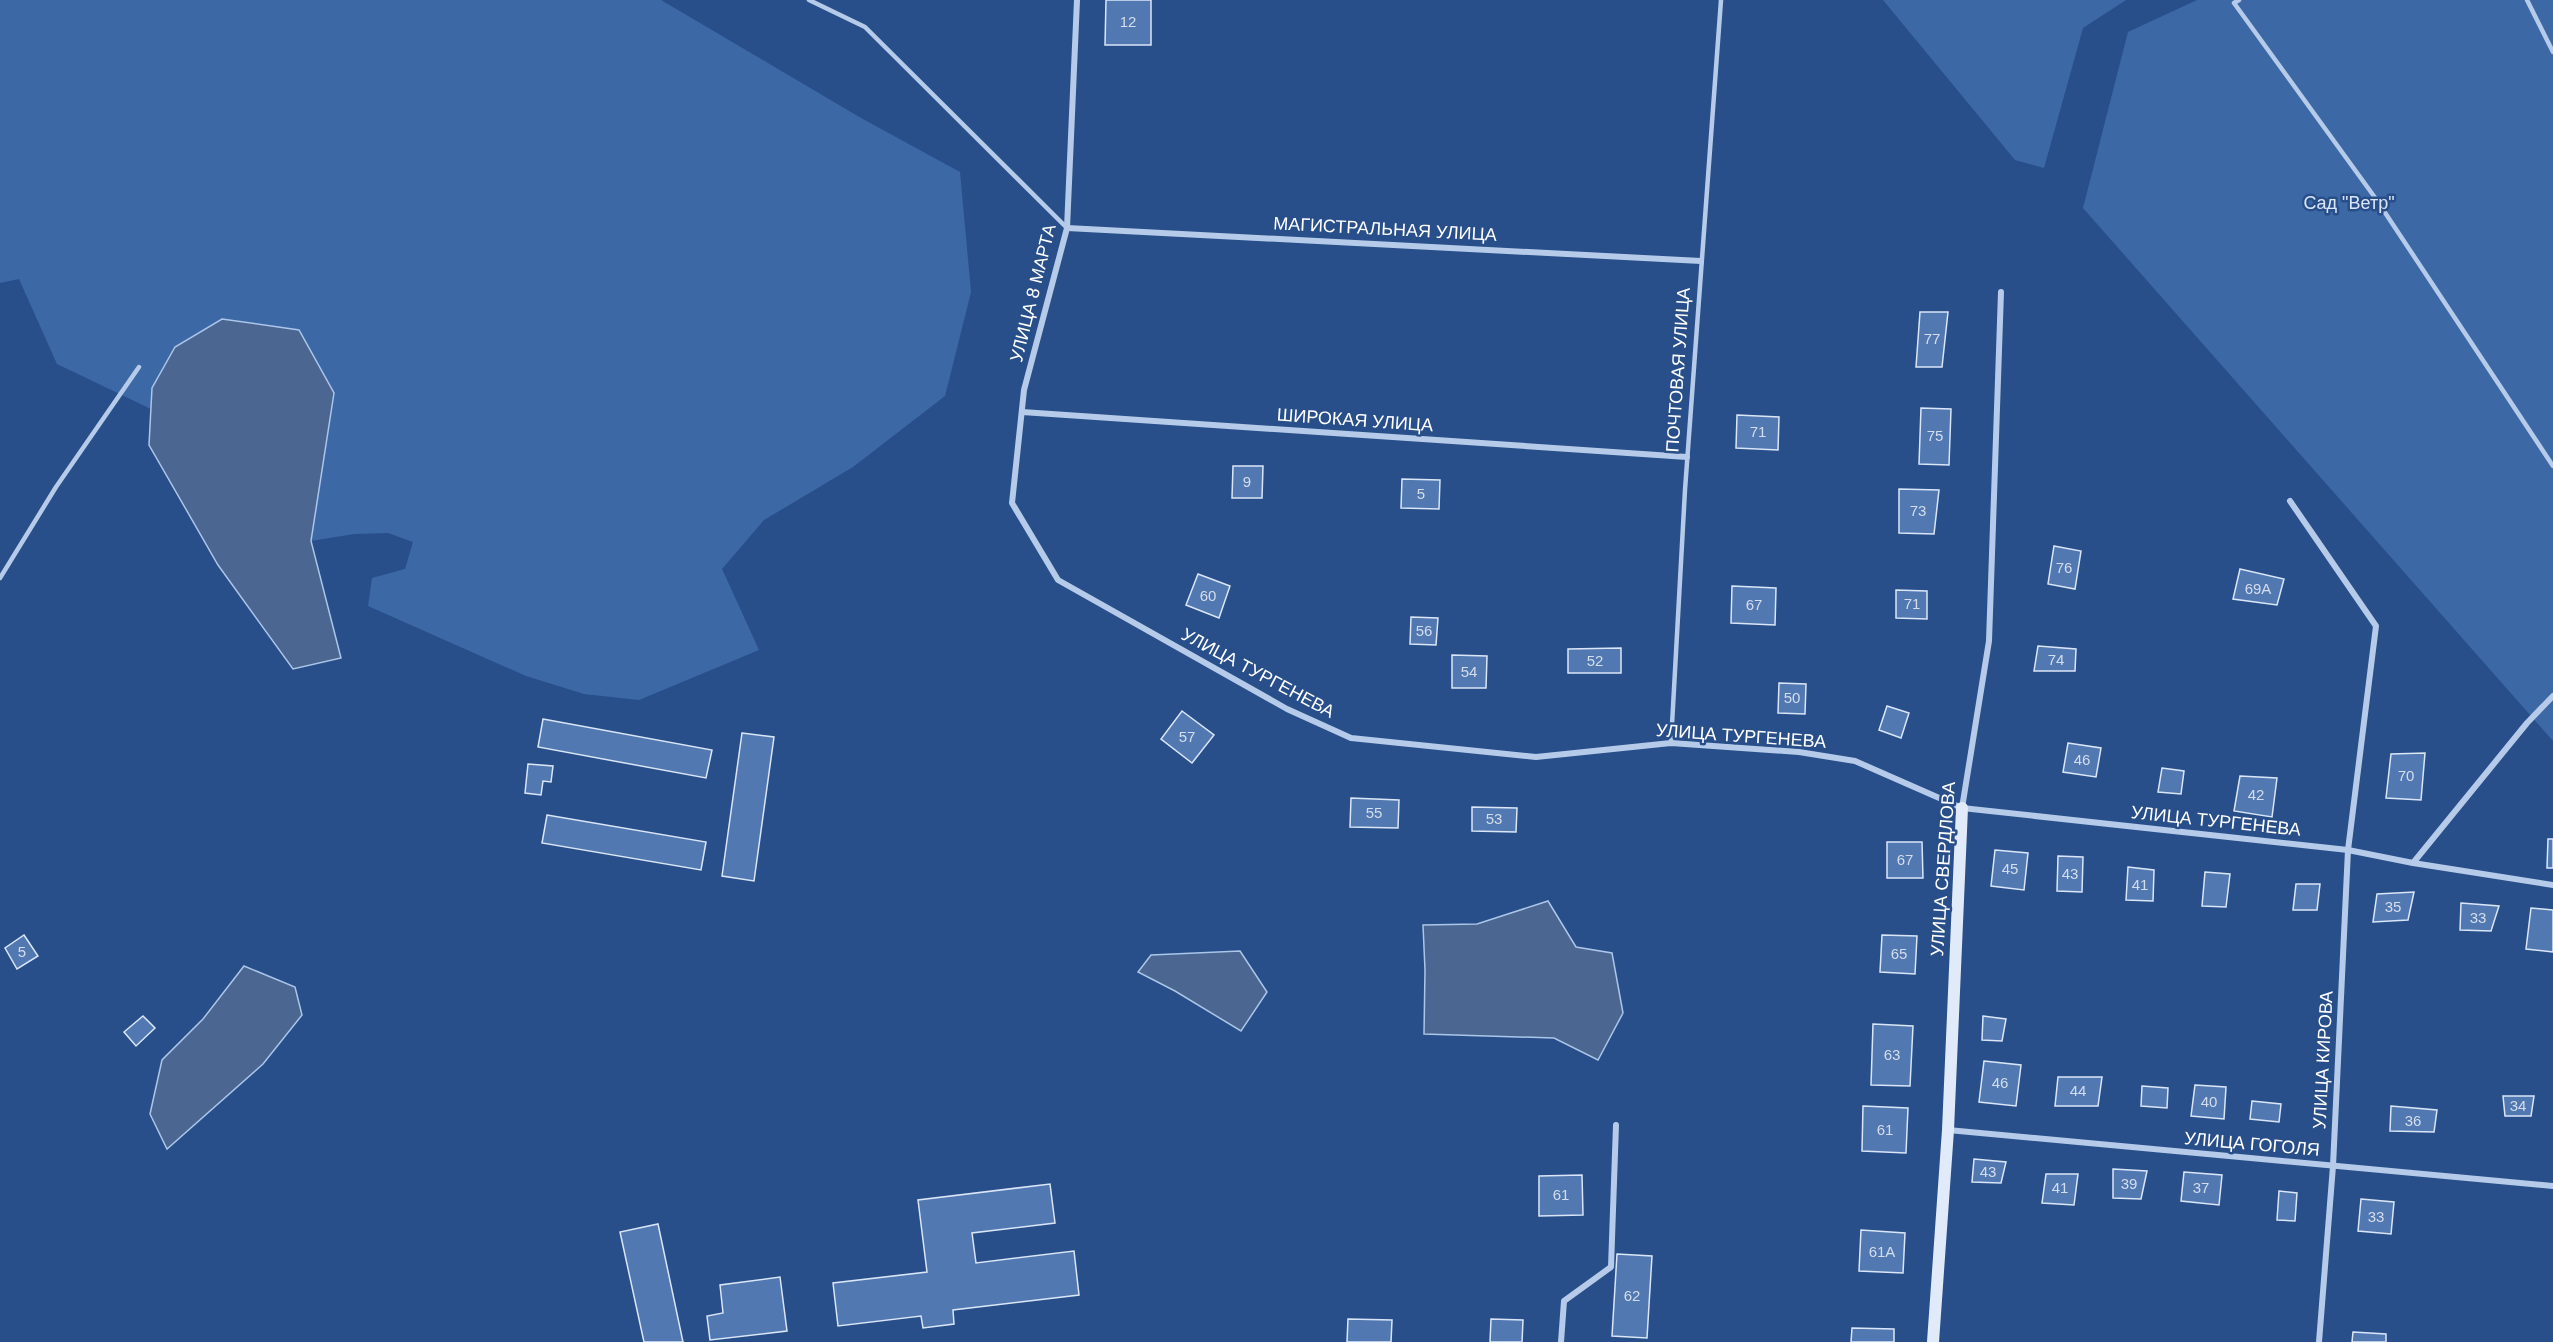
<svg xmlns="http://www.w3.org/2000/svg" width="2553" height="1342" font-family="Helvetica,sans-serif">
	<style>
		.green { fill: #3d68a6 }
		.water { fill: #4b6690; stroke: #abc6e9; stroke-width: 1.5 }
		.building { fill: #5178b1; stroke: #dae6f7; stroke-width: 1.5 }
		.lines { fill: none; stroke-linecap: round; stroke-linejoin: round }
		.lane { stroke: #b6cbe9; stroke-width: 4.5 }
		.street { stroke: #b6cbe9; stroke-width: 6 }
		.secondary { stroke: #e0eaf8; stroke-width: 12 }
		.labels { text-anchor: middle; stroke-width: 5; stroke-linejoin: round; paint-order: stroke }
		.number-label { font-size: 15px; fill: #d4ddec }
		.park-label { font-size: 18px; fill: #dae6f7; stroke: #284f8a }
		.street-label { font-size: 18px; fill: #fff; stroke: #284f8a }
	</style>
	<rect width="100%" height="100%" fill="#284f8a"/>
	<g class="green">
		<polygon points="0,0 661,0 861,118 960,172 971,292 945,396 853,467 764,520 722,569 759,650 639,700 584,694 526,676 368,606 372,578 405,569 413,542 388,533 354,534 311,541 334,393 299,330 222,319 175,347 152,388 151,409 57,364 19,279 0,283"/>
		<polygon points="1883,0 2126,0 2083,28 2044,168 2015,160"/>
		<polygon points="2197,0 2553,0 2553,741 2083,208 2128,32"/>
	</g>
	<g class="water">
		<polygon points="222,319 299,330 334,393 311,541 341,658 293,669 218,565 149,445 152,388 175,347"/>
		<polygon points="1548,901 1576,947 1612,953 1623,1013 1598,1060 1554,1038 1424,1034 1425,970 1423,925 1477,924"/>
		<polygon points="1240,951 1267,992 1241,1031 1175,991 1138,972 1151,955"/>
		<polygon points="244,966 295,987 302,1015 263,1064 167,1149 150,1114 162,1060 203,1019"/>
	</g>
	<g class="building">
		<polygon points="1106,0 1151,0 1151,45 1105,45"/>
		<polygon points="1920,312 1948,312 1942,367 1916,367"/>
		<polygon points="1921,408 1951,409 1949,465 1919,464"/>
		<polygon points="1737,415 1779,417 1778,450 1736,448"/>
		<polygon points="1233,466 1263,466 1262,498 1232,498"/>
		<polygon points="1402,479 1440,480 1439,509 1401,508"/>
		<polygon points="1899,489 1939,490 1934,534 1899,533"/>
		<polygon points="2054,546 2081,551 2075,589 2048,584"/>
		<polygon points="2240,569 2284,579 2277,605 2233,599"/>
		<polygon points="1198,574 1230,586 1219,618 1186,605"/>
		<polygon points="1732,586 1776,588 1775,625 1731,623"/>
		<polygon points="1896,590 1927,591 1927,619 1896,618"/>
		<polygon points="1411,617 1438,618 1436,645 1410,644"/>
		<polygon points="2038,646 2076,649 2075,671 2034,671"/>
		<polygon points="1621,648 1621,673 1568,673 1568,649"/>
		<polygon points="1452,655 1487,656 1486,688 1452,688"/>
		<polygon points="1779,683 1806,684 1805,714 1778,713"/>
		<polygon points="1887,706 1909,713 1901,738 1879,730"/>
		<polygon points="1182,711 1214,735 1192,763 1161,739"/>
		<polygon points="543,719 712,750 706,778 538,747"/>
		<polygon points="742,733 774,737 754,881 722,876"/>
		<polygon points="2068,743 2101,748 2096,777 2063,772"/>
		<polygon points="2425,753 2421,800 2386,798 2391,754"/>
		<polygon points="528,764 553,766 551,782 543,781 541,795 525,793"/>
		<polygon points="2162,768 2184,771 2181,794 2158,792"/>
		<polygon points="2240,776 2277,778 2272,817 2234,811"/>
		<polygon points="1351,798 1399,800 1398,828 1350,827"/>
		<polygon points="1472,807 1517,808 1516,832 1472,831"/>
		<polygon points="547,815 706,842 701,870 542,843"/>
		<polygon points="2548,839 2553,839 2553,868 2547,868"/>
		<polygon points="1887,842 1922,842 1923,878 1887,878"/>
		<polygon points="1995,850 2028,853 2024,890 1991,886"/>
		<polygon points="2058,856 2083,857 2082,892 2057,891"/>
		<polygon points="2128,867 2154,870 2153,901 2126,900"/>
		<polygon points="2205,872 2230,874 2226,907 2202,906"/>
		<polygon points="2296,884 2320,884 2317,910 2293,910"/>
		<polygon points="2414,892 2408,920 2373,922 2377,894"/>
		<polygon points="2461,903 2499,906 2491,931 2460,930"/>
		<polygon points="2531,908 2553,910 2553,952 2526,949"/>
		<polygon points="24,935 38,956 17,969 5,948"/>
		<polygon points="1882,935 1917,936 1915,974 1880,972"/>
		<polygon points="143,1016 155,1028 136,1046 124,1032"/>
		<polygon points="1983,1016 2006,1019 2002,1041 1982,1040"/>
		<polygon points="1873,1024 1913,1026 1910,1086 1871,1085"/>
		<polygon points="1984,1061 2021,1065 2016,1106 1979,1102"/>
		<polygon points="2058,1077 2102,1077 2098,1106 2055,1106"/>
		<polygon points="2195,1085 2226,1087 2224,1119 2191,1116"/>
		<polygon points="2142,1086 2168,1088 2167,1108 2141,1106"/>
		<polygon points="2503,1096 2534,1096 2531,1116 2505,1116"/>
		<polygon points="2252,1101 2281,1104 2279,1122 2250,1119"/>
		<polygon points="1863,1106 1908,1108 1906,1153 1862,1151"/>
		<polygon points="2391,1106 2437,1110 2434,1132 2390,1131"/>
		<polygon points="1974,1159 2006,1162 2001,1183 1972,1182"/>
		<polygon points="2113,1169 2147,1171 2141,1199 2113,1198"/>
		<polygon points="2184,1172 2222,1175 2219,1205 2181,1201"/>
		<polygon points="2046,1174 2078,1174 2074,1205 2042,1203"/>
		<polygon points="1582,1175 1583,1215 1539,1216 1539,1176"/>
		<polygon points="1050,1184 1055,1223 972,1233 976,1263 1074,1251 1079,1295 953,1310 954,1324 923,1328 921,1316 838,1326 833,1283 927,1272 918,1200"/>
		<polygon points="2279,1191 2297,1193 2295,1221 2277,1220"/>
		<polygon points="2361,1199 2394,1202 2391,1234 2358,1231"/>
		<polygon points="658,1224 683,1342 644,1342 620,1232"/>
		<polygon points="1861,1230 1905,1233 1903,1273 1859,1271"/>
		<polygon points="1617,1254 1652,1256 1647,1338 1612,1336"/>
		<polygon points="780,1277 787,1331 710,1340 707,1316 723,1313 720,1285"/>
		<polygon points="1348,1319 1392,1320 1391,1342 1347,1342"/>
		<polygon points="1491,1319 1523,1320 1522,1342 1490,1342"/>
		<polygon points="1852,1328 1894,1329 1894,1342 1851,1342"/>
		<polygon points="2353,1332 2386,1334 2386,1342 2352,1342"/>
	</g>
	<g class="lines">
		<g class="lane">
			<polyline points="809,0 865,27 1067,228"/>
			<polyline points="2239,0 2234,3 2376,199 2553,466"/>
			<polyline points="2527,0 2553,52"/>
			<polyline points="0,578 56,487 139,367"/>
			<polyline points="1671,743 1685,490 1721,0"/>
		</g>
		<g class="street">
			<polyline points="1077,0 1067,228 1024,390 1012,503 1058,580 1287,709 1351,738 1536,757 1671,743 1799,752 1855,761 1962,808 2348,850 2413,863 2527,723 2553,696"/>
			<polyline points="1067,228 1701,261"/>
			<polyline points="1022,412 1687,457"/>
			<polyline points="2290,501 2376,626 2348,850 2333,1166 2319,1342"/>
			<polyline points="1962,808 1989,641 2001,292"/>
			<polyline points="2413,863 2553,885"/>
			<polyline points="1948,1130 2553,1186"/>
			<polyline points="1561,1342 1564,1301 1611,1267 1616,1125"/>
		</g>
		<polyline class="secondary" points="1933,1342 1948,1130 1962,808"/>
	</g>
	<g class="labels">
		<g class="number-label">
			<text x="1128" y="27">12</text>
			<text x="1932" y="344">77</text>
			<text x="1758" y="437">71</text>
			<text x="1935" y="441">75</text>
			<text x="1247" y="487">9</text>
			<text x="1421" y="499">5</text>
			<text x="1918" y="516">73</text>
			<text x="2064" y="573">76</text>
			<text x="2258" y="594">69А</text>
			<text x="1208" y="601">60</text>
			<text x="1912" y="609">71</text>
			<text x="1754" y="610">67</text>
			<text x="1424" y="636">56</text>
			<text x="2056" y="665">74</text>
			<text x="1595" y="666">52</text>
			<text x="1469" y="677">54</text>
			<text x="1792" y="703">50</text>
			<text x="1187" y="742">57</text>
			<text x="2082" y="765">46</text>
			<text x="2406" y="781">70</text>
			<text x="2256" y="800">42</text>
			<text x="1374" y="818">55</text>
			<text x="1494" y="824">53</text>
			<text x="1905" y="865">67</text>
			<text x="2010" y="874">45</text>
			<text x="2070" y="879">43</text>
			<text x="2140" y="890">41</text>
			<text x="2393" y="912">35</text>
			<text x="2478" y="923">33</text>
			<text x="22" y="957">5</text>
			<text x="1899" y="959">65</text>
			<text x="1892" y="1060">63</text>
			<text x="2000" y="1088">46</text>
			<text x="2078" y="1096">44</text>
			<text x="2209" y="1107">40</text>
			<text x="2518" y="1111">34</text>
			<text x="2413" y="1126">36</text>
			<text x="1885" y="1135">61</text>
			<text x="1988" y="1177">43</text>
			<text x="2129" y="1189">39</text>
			<text x="2060" y="1193">41</text>
			<text x="2201" y="1193">37</text>
			<text x="1561" y="1200">61</text>
			<text x="2376" y="1222">33</text>
			<text x="1882" y="1257">61А</text>
			<text x="1632" y="1301">62</text>
		</g>
		<g class="park-label">
			<text x="2349" y="209">Сад "Ветр"</text>
		</g>
		<g class="street-label">
			<text transform="translate(1385 229) rotate(3)" y="6">МАГИСТРАЛЬНАЯ УЛИЦА</text>
			<text transform="translate(1033 293) rotate(-76)" y="6">УЛИЦА 8 МАРТА</text>
			<text transform="translate(1678 370) rotate(-86)" y="6">ПОЧТОВАЯ УЛИЦА</text>
			<text transform="translate(1355 420) rotate(4)" y="6">ШИРОКАЯ УЛИЦА</text>
			<text transform="translate(1258 673) rotate(28)" y="6">УЛИЦА ТУРГЕНЕВА</text>
			<text transform="translate(1741 736) rotate(4)" y="6">УЛИЦА ТУРГЕНЕВА</text>
			<text transform="translate(2216 821) rotate(6)" y="6">УЛИЦА ТУРГЕНЕВА</text>
			<text transform="translate(1943 869) rotate(-86)" y="6">УЛИЦА СВЕРДЛОВА</text>
			<text transform="translate(2323 1060) rotate(-87)" y="6">УЛИЦА КИРОВА</text>
			<text transform="translate(2252 1144) rotate(5)" y="6">УЛИЦА ГОГОЛЯ</text>
		</g>
	</g>
</svg>
